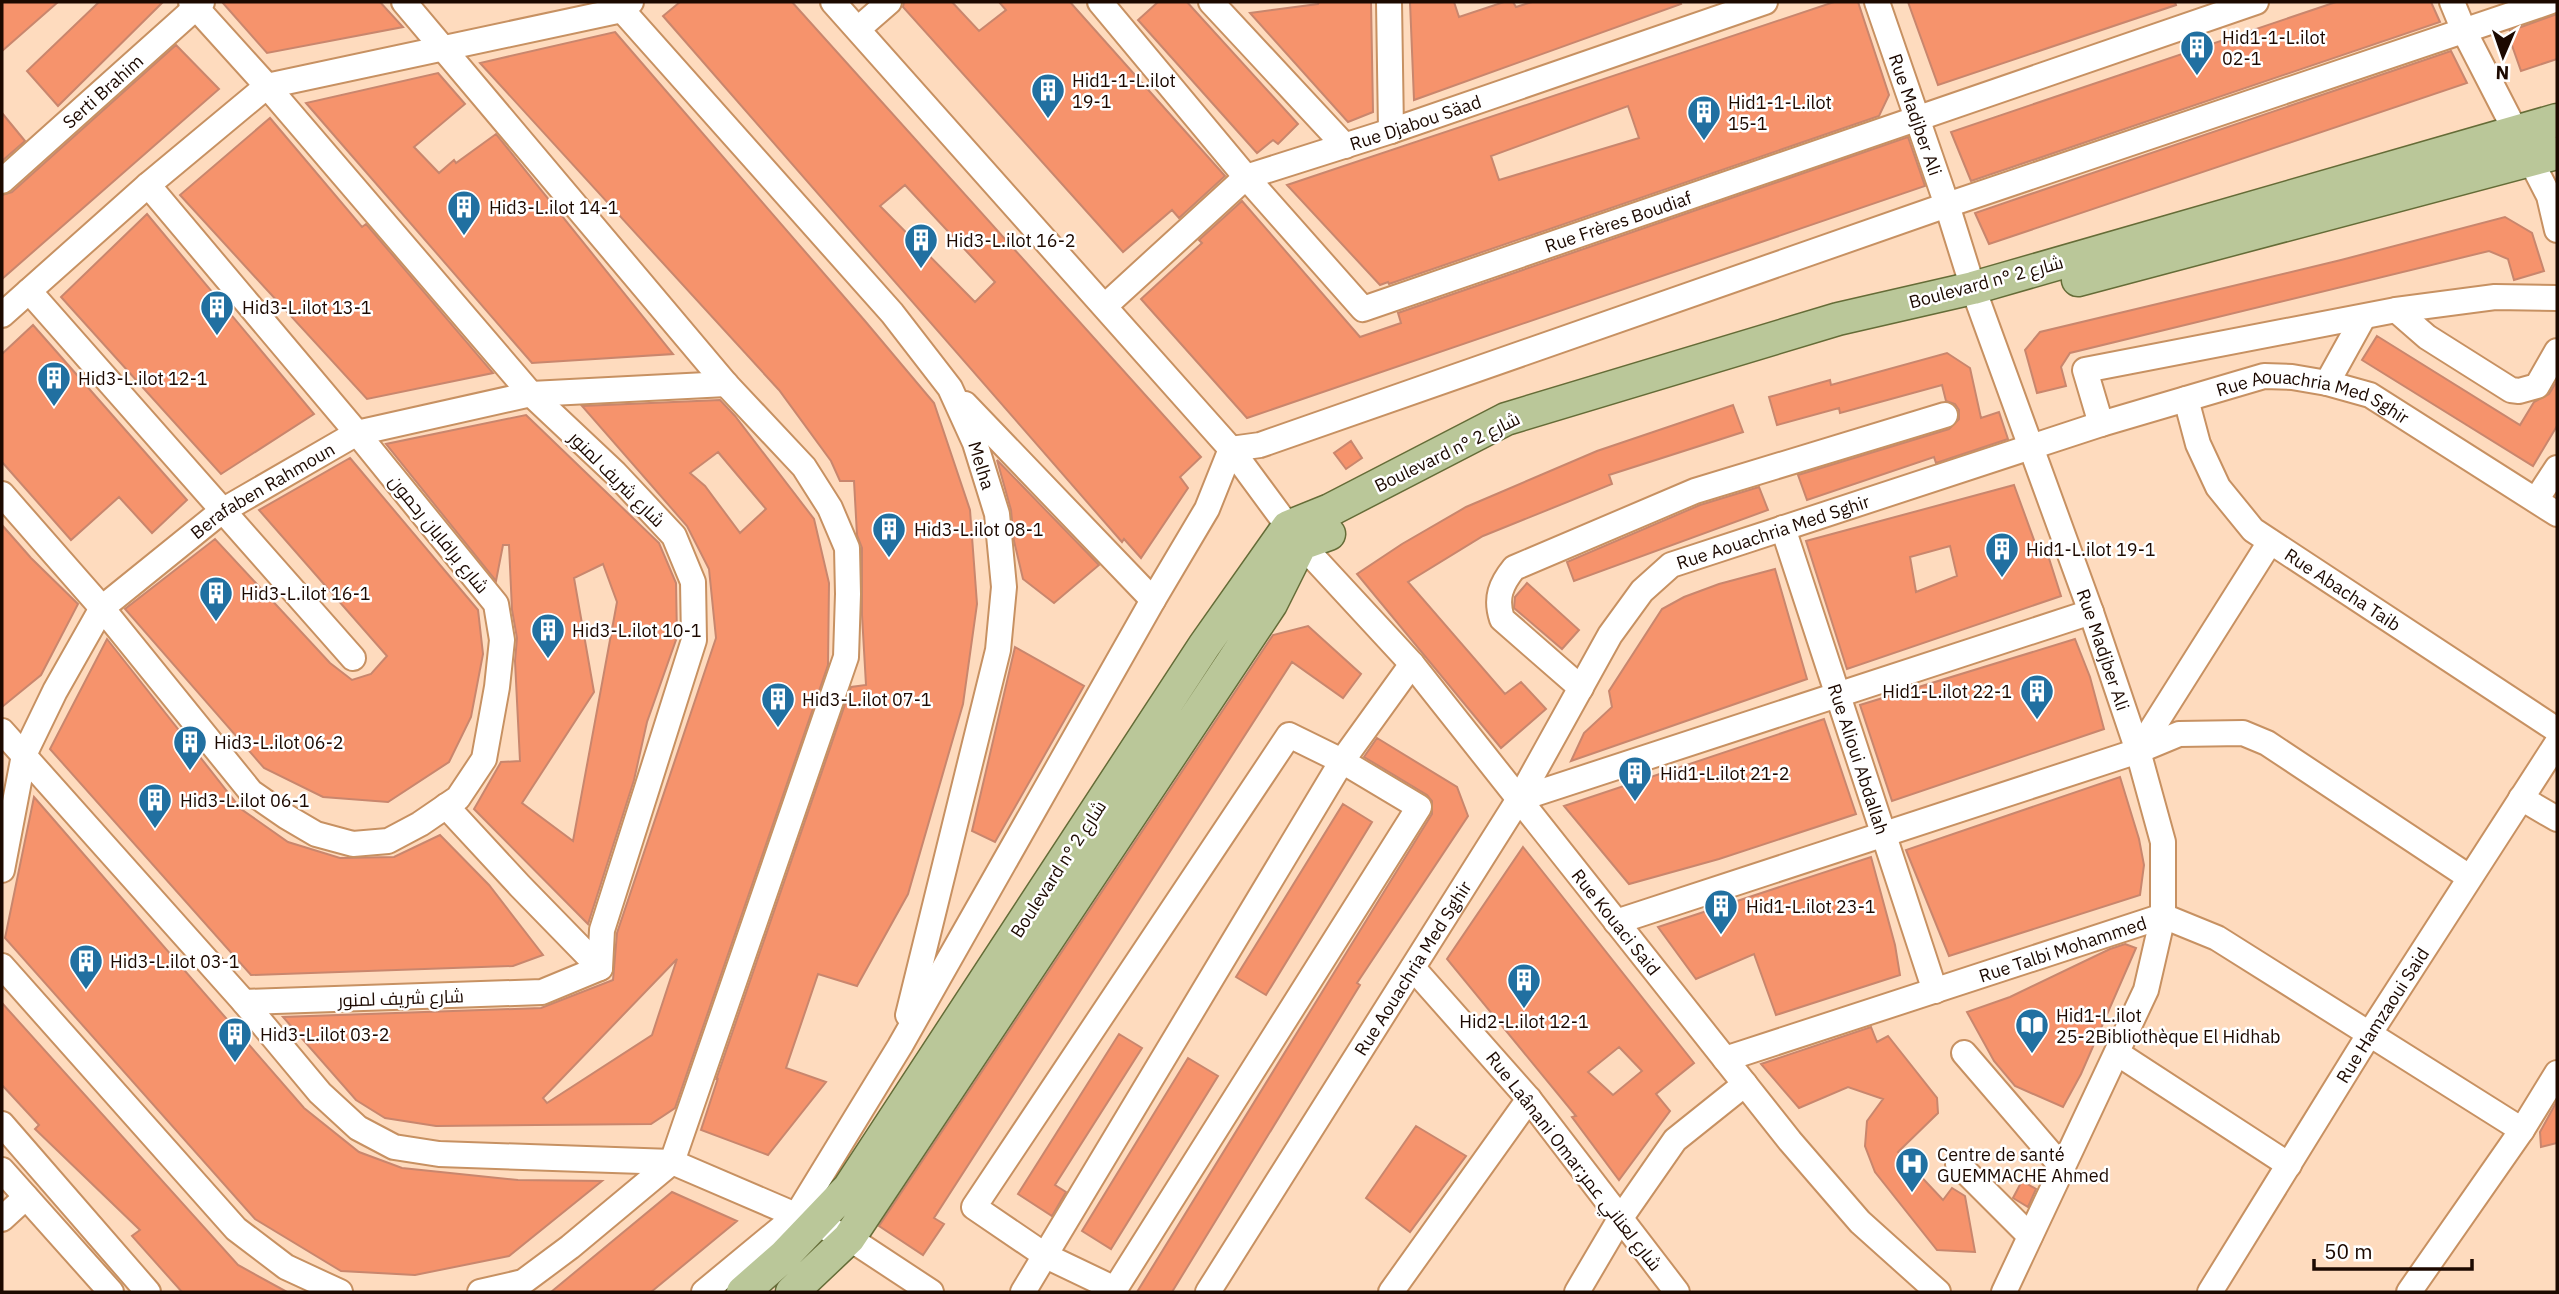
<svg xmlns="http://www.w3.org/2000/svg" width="2559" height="1294" viewBox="0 0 2559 1294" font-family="'IBM Plex Sans',Cairo,sans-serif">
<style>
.building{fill:#f6936c;stroke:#c9866d;stroke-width:2;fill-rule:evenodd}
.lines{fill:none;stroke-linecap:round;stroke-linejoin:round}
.minor-casing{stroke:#c79162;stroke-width:28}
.major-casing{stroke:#656c37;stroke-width:35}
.minor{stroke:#fff;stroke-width:24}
.major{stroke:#bac799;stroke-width:32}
.labels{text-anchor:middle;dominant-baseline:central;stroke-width:5;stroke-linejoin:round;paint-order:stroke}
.poi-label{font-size:18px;fill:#1c0900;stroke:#fff;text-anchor:start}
.street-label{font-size:18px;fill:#1c0900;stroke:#fff}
</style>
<rect width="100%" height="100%" fill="#fedbbe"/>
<path class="building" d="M2 2H58L2 51Z
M99 2H163L58 106 27 71Z
M222 2H380L403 27 267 53Z
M680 2H792L1201 457 1180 477 1188 488 1141 558 1124 539 1122 542 663 16ZM905 185 995 282 975 302 880 206Z
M904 2H952L979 31 1006 10 999 2H1070L1225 176 1179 218 1172 210 1123 252 903 7Z
M1158 2H1187L1298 124 1278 144 1273 140 1257 153 1138 20Z
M1319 2H1371L1373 112 1348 122 1250 13 1318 4Z
M1410 2H1454L1459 17 1504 2H1513L1516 7 1532 2H1680L1681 4 1414 100Z
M1834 2H1858L1889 95 1879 116 1389 284 1388 282 1380 285 1287 185ZM1628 106 1639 138 1499 180 1491 156Z
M1908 2H2175L2176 5 1938 85Z
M2336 2H2431L2440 22 1971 181 1951 132Z
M2557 14V59L2521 71 2509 37 2513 35 2510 31Z
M615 32 865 321 934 403 970 510 977 604 963 704 908 894 857 986 818 974 786 1068 826 1082 768 1155 701 1130 718 1078 716 1080 851 687 866 685 862 615V548L857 535 854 481H840L831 461 779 390 480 63Z
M176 45 219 89 2 279V195L12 192Z
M2451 51 2467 83 1989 244 1975 213Z
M438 73 465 104 414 147 439 173 454 160 456 163 496 134 673 354 532 363 306 103Z
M2 113 25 141 2 161Z
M270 118 362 227 366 224 493 373 367 399 180 195Z
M1908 137 1925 186 1247 418 1141 299 1202 243 1199 240 1242 201 1360 337 1401 323 1398 313Z
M147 214 314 414 221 474 61 297Z
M2505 217 2532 233 2544 271 2514 280 2508 259 2489 251 2070 353 2061 367 2066 386 2037 393 2025 350 2040 332 2341 260Z
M33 325 187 500 152 533 119 497 71 540 2 462V354Z
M2377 336 2520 425 2534 402 2549 394 2557 381V426L2533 466 2362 360Z
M1947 353 1970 368 1981 418 1999 412 2008 439 1936 463 1934 457 1807 500 1798 475 1949 429 1959 419V410L1955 404 1946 401 1942 385 1840 413 1839 408 1777 425 1769 397 1830 380 1831 385Z
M720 400 735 416 814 519 829 583 828 665 675 1108 651 1124 436 1126 385 1118 356 1100 283 1017 541 1008 613 980 617 933 716 638 709 569 687 526 582 406ZM718 452 766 509 740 533 705 486 690 473ZM677 959 652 1035 547 1103 543 1098Z
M1733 405 1743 432 1609 475 1612 484 1483 536 1408 582 1505 694 1521 682 1546 709 1501 748 1357 574 1402 544 1466 507 1597 451Z
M526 415 659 543 676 583 677 637 647 722 634 780 588 924 474 809 501 762 520 761 515 661 517 638 512 610 509 545H503L496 581 386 444ZM603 564 617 602 573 841 522 803 594 692 574 578Z
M1351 441 1362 458 1346 469 1334 453Z
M350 458 478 610 483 654 471 717 449 762 388 802 323 797 264 768 125 609 215 539 330 663 352 680 371 674 387 656 259 510Z
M997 460 1099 565 1054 603 1023 579 1014 541 1011 510Z
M2014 485 2038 551 2046 549 2061 596 1847 669 1806 541ZM1950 546 1957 576 1916 592 1910 557Z
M1759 487 1768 510 1574 581 1567 562 1700 505Z
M2 525 31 558 78 604 41 675 2 707Z
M1775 569 1807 679 1571 761 1584 733 1612 707 1609 691 1662 609 1684 597 1719 584Z
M1527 583 1579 630 1562 649 1514 608 1515 597Z
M1308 626 1361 674 1343 698 1292 662 934 1218 944 1224 923 1255 879 1226 1273 635Z
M107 639 241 809 288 842 340 858 394 857 440 835 489 885 543 955 513 966 251 975 50 749Z
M2075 639 2090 677 2104 729 1892 801 1860 705Z
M1015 647 1084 686 995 842 972 831Z
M1824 719 1856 814 1719 859 1629 884 1564 806Z
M1377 738 1457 787 1468 816 1357 983 1360 985 1172 1292H1137L1432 814V801L1427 795 1364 757Z
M2120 777 2139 839 2144 865 2140 895 1949 956 1906 850Z
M34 797 304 1108 359 1152 402 1168 518 1180 602 1181 509 1256 415 1275 341 1271 255 1219 5 938Z
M1343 804 1372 822 1266 995 1236 977Z
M1523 847 1694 1063 1656 1094 1670 1111 1619 1180 1572 1117 1576 1116 1447 959ZM1619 1047 1642 1071 1613 1095 1588 1072Z
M1871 857 1895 945 1900 975 1776 1015 1754 954 1696 979 1658 927Z
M2125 944 2136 948 2081 1074 2063 1107 2015 1086 1994 1061 1967 1012 2010 997 2110 949Z
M2 1003 238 1265 287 1292H182L132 1236 140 1230 35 1129 39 1125 2 1085Z
M1871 1027 1877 1042 1888 1036 1937 1098 1938 1113 1898 1152 1943 1200 1952 1188 1965 1196 1975 1252 1937 1250 1875 1172 1865 1146 1867 1121 1883 1099 1848 1087 1799 1108 1761 1064Z
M1119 1034 1142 1048 1055 1185 1066 1192 1052 1216 1018 1194Z
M1188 1058 1218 1076 1111 1249 1082 1231Z
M2557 1101V1143L2541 1147 2540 1132Z
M1416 1126 1466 1156 1410 1232 1366 1198Z
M2022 1181 2036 1189 2028 1207 2013 1198Z
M672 1192 737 1221 651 1292H551Z"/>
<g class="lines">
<g class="minor-casing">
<g id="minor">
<path d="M191 2 267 86 531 394 615 473 674 536 693 582 694 640 602 930 600 968 542 992 244 1002"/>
<path d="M404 2 726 384 804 467 830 508 847 548 848 594 846 657 672 1162 570 1247 523 1282 480 1292"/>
<path id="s1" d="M615 2 892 313 950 388 975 443 997 514 1004 587 998 650 908 1015"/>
<path id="s2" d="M833 2 1231 449 1301 544 1412 664 1790 1141 1860 1222 1938 1292"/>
<path id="s3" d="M1100 2 1246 177 1363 309 2256 2"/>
<path d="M1211 2 1345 146"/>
<path d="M1389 2 1391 131"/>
<path id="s4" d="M1877 2 1947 205 1973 288 2091 612 2138 751 2163 842V916L2146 990 2004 1292"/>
<path d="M2452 2 2464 31 2549 196 2557 230"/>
<path d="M858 29 889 2"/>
<path id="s5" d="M2 181 202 2"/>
<path d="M29 291 353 658"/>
<path id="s6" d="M1105 306 1246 177 1391 131 1765 2"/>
<path d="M2396 310 2427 337 2511 390 2519 391 2537 386 2557 351"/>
<path d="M2 315 148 185 267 86 622 10 631 2"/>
<path d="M2327 383 2363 318"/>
<path id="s7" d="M2186 399 2198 444 2218 487 2253 530 2557 730"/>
<path d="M965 404 1153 600"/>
<path d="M2101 424 2085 370 2396 310 2495 297 2557 298"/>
<path d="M2 494 102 608 251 792 287 817 316 834 353 844 388 841 420 824 458 798 484 759 497 687 502 640 496 604 357 433 148 185"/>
<path d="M2536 500 2557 468"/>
<path id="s8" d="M1783 528 1935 991"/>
<path d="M1581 688 1502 619C1495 598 1501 584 1514 568L1695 491 1945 415"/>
<path d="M2 731 244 1002 320 1093 358 1128 394 1147 439 1154 672 1162 849 1238 931 1292"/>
<path d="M1289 735 1342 761 1419 807 1115 1289 1046 1256 974 1207Z"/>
<path d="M2138 751 2270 542"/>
<path d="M2521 798 2557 819"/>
<path d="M1519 799 2091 612"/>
<path d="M446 806 520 886 600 968"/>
<path id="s9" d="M2 870 24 755 55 691 102 608 222 511 357 433 531 394 726 384"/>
<path d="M1616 922 2138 751 2179 734 2243 733 2267 743 2469 877"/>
<path d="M2 966 236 1229 286 1267 340 1292"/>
<path d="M1413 968 1529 1099 1677 1292"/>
<path d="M1964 1053 2063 1168"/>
<path d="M2117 1053 2289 1165"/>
<path id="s10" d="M1725 1059 2163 916 2217 938 2522 1130"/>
<path d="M2 1124 148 1292"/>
<path d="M1958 1164 2030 1236"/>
<path d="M2 1170 111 1292"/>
<path d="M2 1219 26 1197"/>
<path d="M704 1292 796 1216 900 1046 1153 600 1207 509 1231 449 1260 445 1947 205 2549 2"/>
<path d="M1023 1292 1342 761 1412 664"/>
<path id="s11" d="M1208 1292 1519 799 1610 635 1642 591 1671 565 2101 424 2264 376 2292 377 2327 383 2370 395 2557 514"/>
<path d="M1391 1292 1529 1099"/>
<path d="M1577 1292 1620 1219 1675 1140 1745 1084"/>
<path id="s12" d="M2210 1292 2370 1033 2557 743"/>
<path d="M2409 1292 2522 1130 2557 1073"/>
</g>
</g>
<g class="major-casing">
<path id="major" d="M2078 280 2557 153
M743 1292 784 1256 849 1188 1204 646 1288 527 1330 510 1506 419 1838 319 1973 288 2557 120
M792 1292 849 1238 1271 604 1301 544 1329 534"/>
</g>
<use href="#minor" class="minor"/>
<use href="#major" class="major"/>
</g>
<defs>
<g id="building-pin" transform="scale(1.75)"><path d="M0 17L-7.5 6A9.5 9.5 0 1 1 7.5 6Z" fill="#2170a1" stroke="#fff"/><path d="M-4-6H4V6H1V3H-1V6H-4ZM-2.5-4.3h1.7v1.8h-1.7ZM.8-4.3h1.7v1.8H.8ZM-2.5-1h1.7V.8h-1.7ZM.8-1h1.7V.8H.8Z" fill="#fff"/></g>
<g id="library-pin" transform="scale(1.75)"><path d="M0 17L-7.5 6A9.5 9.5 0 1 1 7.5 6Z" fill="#2170a1" stroke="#fff"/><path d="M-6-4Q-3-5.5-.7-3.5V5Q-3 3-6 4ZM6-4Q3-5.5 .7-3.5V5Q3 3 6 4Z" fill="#fff"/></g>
<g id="hospital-pin" transform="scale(1.75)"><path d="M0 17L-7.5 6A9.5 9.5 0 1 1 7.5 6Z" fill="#2170a1" stroke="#fff"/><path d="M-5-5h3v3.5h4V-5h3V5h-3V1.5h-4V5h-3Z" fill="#fff"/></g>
</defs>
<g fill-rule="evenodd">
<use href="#building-pin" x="2197" y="47"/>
<use href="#building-pin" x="1048" y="90"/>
<use href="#building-pin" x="1704" y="112"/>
<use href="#building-pin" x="464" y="207"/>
<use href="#building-pin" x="921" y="240"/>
<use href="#building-pin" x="217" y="307"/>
<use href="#building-pin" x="54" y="378"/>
<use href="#building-pin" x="889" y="529"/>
<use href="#building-pin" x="2002" y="549"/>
<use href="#building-pin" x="216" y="593"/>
<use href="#building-pin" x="548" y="630"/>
<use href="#building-pin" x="2037" y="691"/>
<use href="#building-pin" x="778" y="699"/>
<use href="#building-pin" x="190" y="742"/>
<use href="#building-pin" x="1635" y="773"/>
<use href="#building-pin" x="155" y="800"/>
<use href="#building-pin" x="1721" y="906"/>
<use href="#building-pin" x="86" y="961"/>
<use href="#building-pin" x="1524" y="980"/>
<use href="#library-pin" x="2032" y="1025"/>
<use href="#building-pin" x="235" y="1034"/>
<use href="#hospital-pin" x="1912" y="1164"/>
</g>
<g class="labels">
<g class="poi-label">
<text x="2222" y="37">Hid1-1-L.ilot<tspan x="2222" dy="21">02-1</tspan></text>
<text x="1072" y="80">Hid1-1-L.ilot<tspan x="1072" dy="21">19-1</tspan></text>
<text x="1728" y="102">Hid1-1-L.ilot<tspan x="1728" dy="21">15-1</tspan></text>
<text x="489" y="207">Hid3-L.ilot 14-1</text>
<text x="946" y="240">Hid3-L.ilot 16-2</text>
<text x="242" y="307">Hid3-L.ilot 13-1</text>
<text x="78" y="378">Hid3-L.ilot 12-1</text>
<text x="914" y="529">Hid3-L.ilot 08-1</text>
<text x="2026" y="549">Hid1-L.ilot 19-1</text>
<text x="241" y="593">Hid3-L.ilot 16-1</text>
<text x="572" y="630">Hid3-L.ilot 10-1</text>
<text x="2012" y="691" text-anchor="end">Hid1-L.ilot 22-1</text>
<text x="802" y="699">Hid3-L.ilot 07-1</text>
<text x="214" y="742">Hid3-L.ilot 06-2</text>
<text x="1660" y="773">Hid1-L.ilot 21-2</text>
<text x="180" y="800">Hid3-L.ilot 06-1</text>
<text x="1746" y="906">Hid1-L.ilot 23-1</text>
<text x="110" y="961">Hid3-L.ilot 03-1</text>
<text x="2056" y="1015">Hid1-L.ilot<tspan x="2056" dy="21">25-2Bibliothèque El Hidhab</tspan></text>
<text x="1524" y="1021" text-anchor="middle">Hid2-L.ilot 12-1</text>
<text x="260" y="1034">Hid3-L.ilot 03-2</text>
<text x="1937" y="1154">Centre de santé<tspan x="1937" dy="21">GUEMMACHE Ahmed</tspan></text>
</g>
<g class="street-label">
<text stroke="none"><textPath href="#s5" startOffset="135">Serti Brahim</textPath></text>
<text stroke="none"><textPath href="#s4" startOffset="119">Rue Madjber Ali</textPath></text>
<text stroke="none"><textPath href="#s6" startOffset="369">Rue Djabou Säad</textPath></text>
<text stroke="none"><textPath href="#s3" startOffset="674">Rue Frères Boudiaf</textPath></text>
<text transform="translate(1986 282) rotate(-15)">Boulevard n° شارع 2</text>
<text stroke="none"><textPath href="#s11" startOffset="1538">Rue Aouachria Med Sghir</textPath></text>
<text transform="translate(1447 452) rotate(-26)">Boulevard n° شارع 2</text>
<text stroke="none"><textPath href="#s1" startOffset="595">Melha</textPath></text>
<text transform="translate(617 479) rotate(45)">شارع شريف لمنور</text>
<text stroke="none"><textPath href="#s9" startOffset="483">Berafaben Rahmoun</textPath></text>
<text stroke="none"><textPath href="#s11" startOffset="971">Rue Aouachria Med Sghir</textPath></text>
<text transform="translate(439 534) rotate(51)">شارع برافابان رحمون</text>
<text stroke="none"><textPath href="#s7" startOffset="257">Rue Abacha Taib</textPath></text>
<text stroke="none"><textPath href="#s4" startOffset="686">Rue Madjber Ali</textPath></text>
<text stroke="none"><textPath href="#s8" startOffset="243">Rue Alioui Abdallah</textPath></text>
<text transform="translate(1058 869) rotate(-57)">Boulevard n° شارع 2</text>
<text stroke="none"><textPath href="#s2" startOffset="1209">Rue Kouaci Said</textPath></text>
<text stroke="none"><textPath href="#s10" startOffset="355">Rue Talbi Mohammed</textPath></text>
<text stroke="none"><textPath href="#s11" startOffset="383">Rue Aouachria Med Sghir</textPath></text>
<text transform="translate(401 998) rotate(-2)">شارع شريف لمنور</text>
<text stroke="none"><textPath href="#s12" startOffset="326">Rue Hamzaoui Said</textPath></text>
<text transform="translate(1574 1161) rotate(52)">Rue Laânani Omar;شارع لعناني عمر</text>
</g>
</g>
<rect width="2559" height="1294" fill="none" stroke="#1c0900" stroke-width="7"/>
<g transform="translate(2503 56) rotate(182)" stroke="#ffffff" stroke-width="5" paint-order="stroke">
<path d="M0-5L12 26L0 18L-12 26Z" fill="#1c0900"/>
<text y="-10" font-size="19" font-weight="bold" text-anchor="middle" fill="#1c0900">N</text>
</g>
<path d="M2314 1259v10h158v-10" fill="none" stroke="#1c0900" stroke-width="3.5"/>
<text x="2324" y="1259" font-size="21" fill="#1c0900" stroke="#ffffff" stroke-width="5" paint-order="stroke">50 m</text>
</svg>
